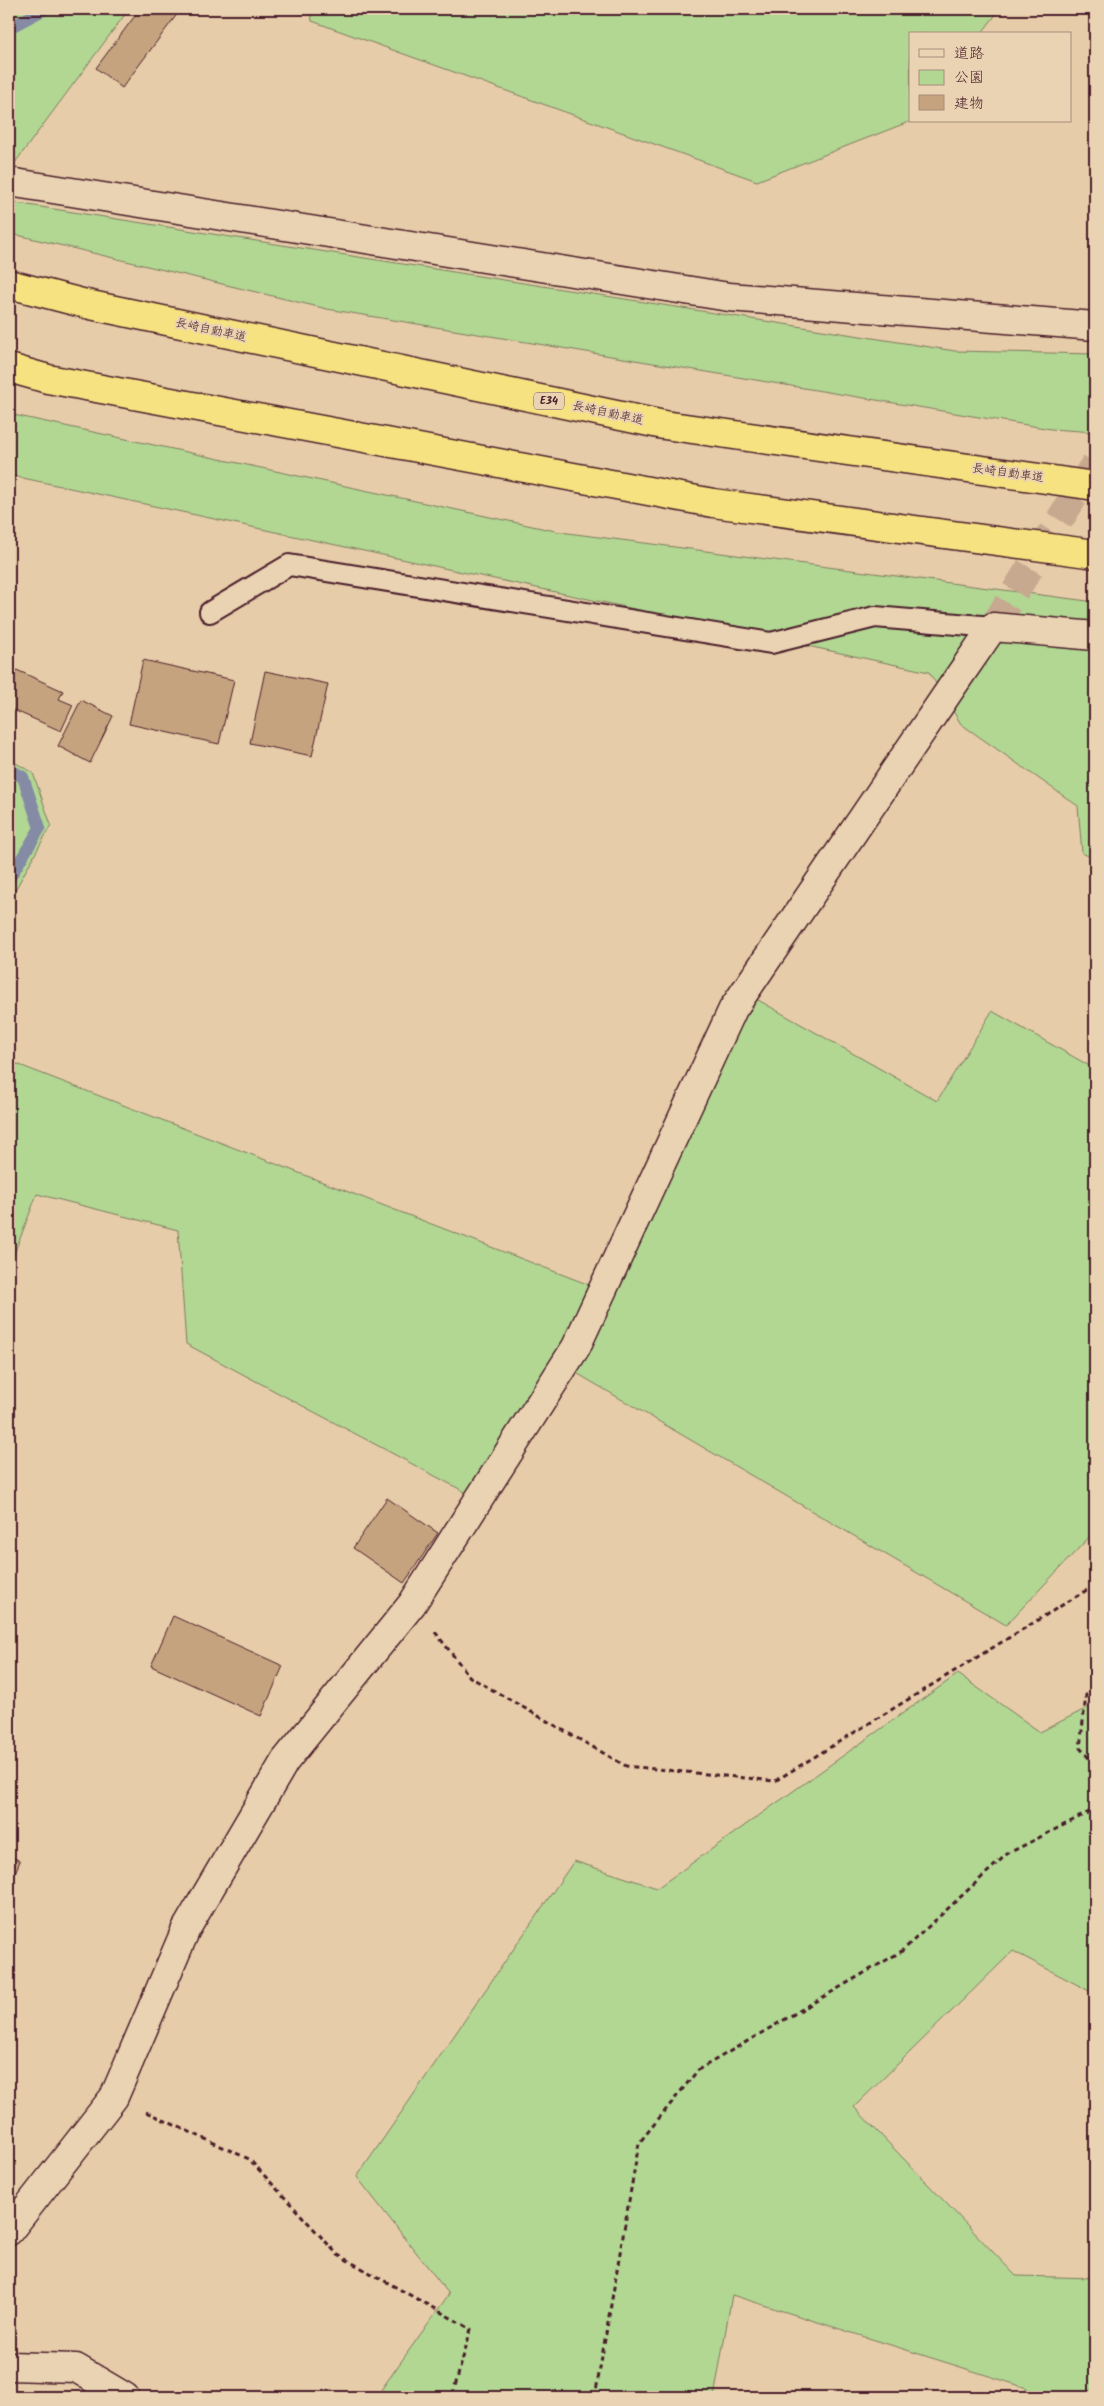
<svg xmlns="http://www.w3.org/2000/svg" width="1104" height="2406" viewBox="0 0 1104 2406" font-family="Kalam,'Klee One',sans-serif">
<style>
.green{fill:#b1d793;stroke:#7e7b5f}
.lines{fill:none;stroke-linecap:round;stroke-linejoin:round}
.stream{stroke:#858aa5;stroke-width:12}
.building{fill:#c5a37f;stroke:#4a1f2b}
.minor-tunnel{stroke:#c7a98f;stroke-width:28;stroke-dasharray:28 14;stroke-linecap:butt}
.service-casing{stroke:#4a1f2b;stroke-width:24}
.minor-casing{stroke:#4a1f2b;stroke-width:31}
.motorway-casing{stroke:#4a1f2b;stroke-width:31}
.path{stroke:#4a1f2b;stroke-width:3;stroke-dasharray:5 4;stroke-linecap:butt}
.service{stroke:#ead3b2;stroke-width:20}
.minor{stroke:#ead3b2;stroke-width:28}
.motorway{stroke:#f7e281;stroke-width:28}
.labels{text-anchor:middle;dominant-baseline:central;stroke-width:4;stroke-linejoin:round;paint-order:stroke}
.shield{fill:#ead3b2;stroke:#7a5554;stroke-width:1}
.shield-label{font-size:11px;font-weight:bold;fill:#4a1f2b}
.street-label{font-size:12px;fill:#4a1f2b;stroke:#ead3b2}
</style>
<rect width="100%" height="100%" fill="#e6cca8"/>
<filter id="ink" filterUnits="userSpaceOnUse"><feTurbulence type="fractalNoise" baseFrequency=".02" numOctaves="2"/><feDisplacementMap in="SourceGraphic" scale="10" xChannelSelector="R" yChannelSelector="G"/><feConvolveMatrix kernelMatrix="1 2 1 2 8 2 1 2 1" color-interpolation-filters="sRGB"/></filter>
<g filter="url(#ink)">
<path class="green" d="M9 9H129L14 164 9 163Z
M311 9H1000L981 34H910L911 121 757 181 312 21Z
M9 202 955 351 1095 354V432L1051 429 327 309 9 233Z
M9 414 560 532 1095 602V859L1082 853 1078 806 961 724 929 672 9 475Z
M9 759 33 773 51 825 9 901Z
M751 996 937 1101 992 1011 1095 1069V1531L1006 1625 556 1361 467 1493 186 1344 178 1230 37 1194 9 1267V1061L592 1286Z
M958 1674 1040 1732 1095 1704V1994L1013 1951 854 2107 1016 2276 1095 2278V2397H1026L1027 2388 732 2295 714 2397H376L449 2294 357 2177 574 1861 657 1888Z"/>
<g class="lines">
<path class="stream" d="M9 28 45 9
M9 769 23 777 40 828 9 879"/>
</g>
<path class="building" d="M140 9H181L122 88 96 68Z
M143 660 234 680 219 744 129 724Z
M10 667 63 691 59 699 73 705 61 731 9 708Z
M265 671 328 684 312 756 250 743Z
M81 700 113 716 90 763 58 746Z
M387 1498 438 1533 404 1583 353 1548Z
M173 1616 283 1666 261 1716 151 1666Z
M9 1855 20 1861 9 1887Z"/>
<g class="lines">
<path class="minor-tunnel" d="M993 627 1095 463"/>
<g class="service-casing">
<path id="service" d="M210 612 289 565 771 643 875 617 993 627"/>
</g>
<g class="minor-casing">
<path id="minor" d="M9 182 729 297 1095 326
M9 2231 114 2097 186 1929 285 1761 412 1604 576 1347 733 1009 960 675 993 627 1095 636
M9 2366 76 2368 125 2397"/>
</g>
<g class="motorway-casing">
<path id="motorway" d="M9 284 86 304 664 425 1095 486
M9 368 48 379 713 503 1095 554"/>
</g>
<path class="path" d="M435 1632 470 1677 626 1766 775 1781 1095 1585
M1095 1690 1086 1695 1080 1748 1095 1765
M146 2112 249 2159 338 2255 471 2329 452 2397
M595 2397 639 2143 698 2070 902 1951 1007 1854 1095 1809"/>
<use href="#service" class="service"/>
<use href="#minor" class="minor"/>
<use href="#motorway" class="motorway"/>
</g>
</g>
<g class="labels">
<rect class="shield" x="534" y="392.5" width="30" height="17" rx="4"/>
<g class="shield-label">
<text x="549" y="401">E34</text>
</g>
<g class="street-label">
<text transform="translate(211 330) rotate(12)">長崎自動車道</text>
<text transform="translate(608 413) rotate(12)">長崎自動車道</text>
<text transform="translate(1008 473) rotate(8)">長崎自動車道</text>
</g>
</g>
<rect width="1104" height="2406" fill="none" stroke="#ead3b2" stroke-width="30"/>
<rect x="15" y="15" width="1074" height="2376" fill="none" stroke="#4a1f2b" stroke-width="2" filter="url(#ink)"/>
<rect x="909" y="32" width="162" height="90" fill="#ead3b2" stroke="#aa8b7c"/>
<rect x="919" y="49" width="25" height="8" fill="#ead3b2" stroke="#aa8b7c"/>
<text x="954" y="58" font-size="15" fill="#4a1f2b">道路</text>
<rect x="919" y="70" width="25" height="15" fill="#b1d793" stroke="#aa8b7c"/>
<text x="954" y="82" font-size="15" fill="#4a1f2b">公園</text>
<rect x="919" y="95" width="25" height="15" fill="#c5a37f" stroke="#aa8b7c"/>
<text x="954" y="108" font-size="15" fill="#4a1f2b">建物</text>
</svg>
